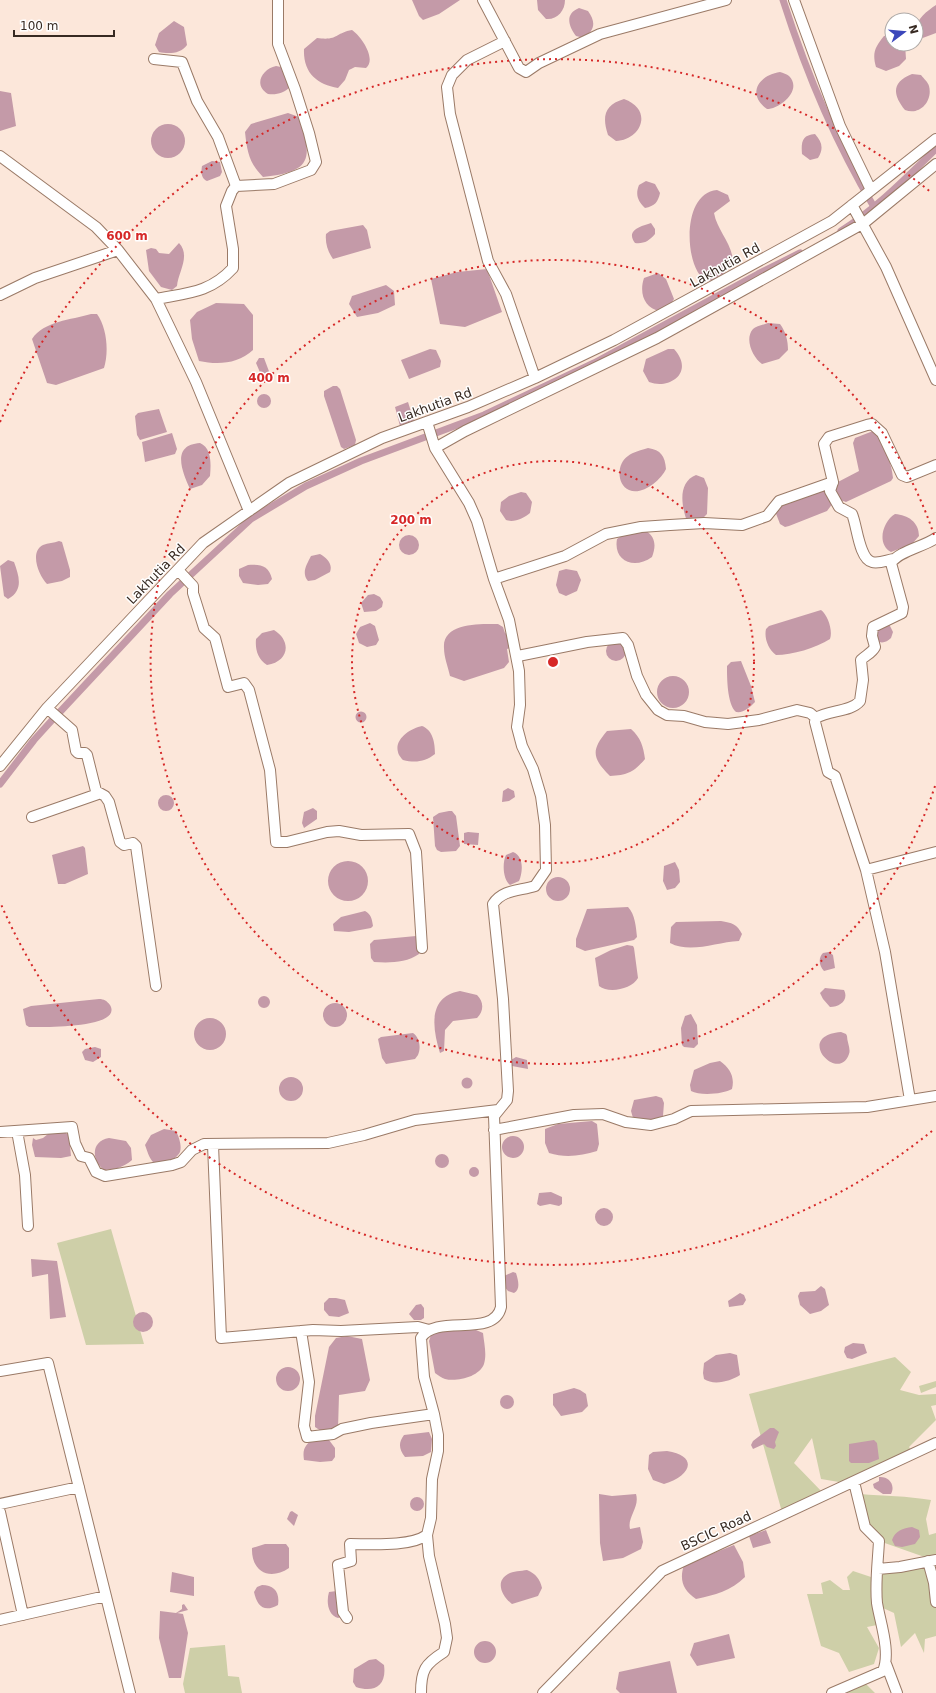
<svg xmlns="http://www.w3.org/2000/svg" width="936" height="1693" viewBox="0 0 936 1693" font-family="'DejaVu Sans',sans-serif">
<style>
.green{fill:#cecfa8}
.water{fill:#c49aa8}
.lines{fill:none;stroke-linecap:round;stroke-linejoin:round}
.canal{stroke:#c49aa8;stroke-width:7}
.minor-casing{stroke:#9a7a67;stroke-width:12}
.minor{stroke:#fff;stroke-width:10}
.ring{fill:none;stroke:#d62828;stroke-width:2;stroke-dasharray:2 4}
.labels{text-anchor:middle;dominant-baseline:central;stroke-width:3;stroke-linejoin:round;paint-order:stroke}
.street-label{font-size:13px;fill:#372a22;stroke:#fff}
.centre{fill:#d62828;stroke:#fff;stroke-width:2}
.ring-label{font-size:12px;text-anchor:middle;font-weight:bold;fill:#d62828;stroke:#fff;stroke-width:3;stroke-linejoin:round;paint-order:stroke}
</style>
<rect width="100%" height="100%" fill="#fce7da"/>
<path class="green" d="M111 1229 144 1344 86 1345 57 1243Z
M895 1357 911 1372 900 1390 919 1395 936 1394V1405L931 1406 936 1420 909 1447 912 1452 841 1487 839 1482 821 1479 812 1438 794 1463 824 1494 782 1512 749 1394Z
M936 1381V1387L921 1393 919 1386Z
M860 1494C884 1496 907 1496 931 1500L926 1519 929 1535 936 1533V1636L925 1639 924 1653 915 1633 901 1647 894 1613 883 1608 882 1624 867 1627 879 1648 874 1664 849 1672 839 1653 821 1646 807 1594H823L821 1583 830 1580 843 1590H850L847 1577 853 1571 877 1579 878 1569 933 1560 879 1541 865 1527Z
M225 1645 228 1676 239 1677 242 1693H185L183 1684 190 1648Z
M855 1682 866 1684 875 1693H834Z"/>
<path class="water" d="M412 0H460L439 14 423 20 419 16Z
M537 0H565C565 11 557 20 546 19L538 10Z
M936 5V33L920 39C910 24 924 13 936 5Z
M579 8 588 11C596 22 595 30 584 38L576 36C568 25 565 14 579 8Z
M174 21 184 27 187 45C181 54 168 54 159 52L155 45 159 33Z
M352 30C361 36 377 59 366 68L355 67 349 70 345 80 338 88C317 84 303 73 304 49L317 38C338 41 335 33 352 30Z
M892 35V44H905L906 59 899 66 886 71 876 67C872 53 875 47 884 36Z
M276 66 281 67 290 87C284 93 277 95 268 94 253 85 262 69 276 66Z
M780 72C783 73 787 74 789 76 803 90 780 109 767 109 746 94 759 75 780 72Z
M912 74 921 75C924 79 928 82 929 86 933 101 920 116 905 110 892 94 892 82 912 74Z
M0 91 11 93 16 126 0 131Z
M624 99C654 110 641 140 616 141L608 135C602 117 604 105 624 99Z
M288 113 299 117C313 159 312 172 263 177 249 163 247 151 245 132L251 124Z
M151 141a17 17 0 1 1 34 0a17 17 0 1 1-34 0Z
M815 134C822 142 824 148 818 158L810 160 802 154C801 142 802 135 815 134Z
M212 161 220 162 222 172 220 176 207 181C201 178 201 172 202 166Z
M646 181 655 184 660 193C658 202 655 206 645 208 638 201 635 195 639 185Z
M717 190 728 195 730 201 714 213C717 230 731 242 733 260 729 270 719 280 708 281 685 275 679 193 717 190Z
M651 223 655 229V234C649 241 644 244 635 243 625 230 642 226 651 223Z
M363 225 367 230 371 248 333 259C328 252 325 243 326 234L330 231Z
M179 243C191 256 178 272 177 286L172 290 161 287 149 271 146 250 151 248 156 249 159 253 169 254Z
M487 269 502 312 465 327 440 324 431 279 457 272Z
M658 273 666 279 674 299 672 302 660 311C644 308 639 293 644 278Z
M386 285 394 291 395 305 378 313 357 317 349 304 352 296Z
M216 303 244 304 253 315V350C238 364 218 365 199 361L192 339 190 320 197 312Z
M91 314H97C107 328 109 352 104 368L56 385 47 383 32 339C44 321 71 320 91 314Z
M768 323 780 324C786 332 788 341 788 350L779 359 762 364C753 358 744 339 753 329 756 326 763 325 768 323Z
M430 349 436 350 441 361 440 367 409 379 401 360Z
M668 349H674C695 372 670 390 649 382L643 371 646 359Z
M259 358H264L270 374 268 377H262L256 363Z
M333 386H337L340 389 356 440 355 445 344 449 341 447 324 396V391Z
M257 401a7 7 0 1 1 14 0a7 7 0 1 1-14 0Z
M408 402 414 421 400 426 395 407Z
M159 409 167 432 140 440 137 435 135 416 138 413Z
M873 431C884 441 892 464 893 478L891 481 846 502 840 500 836 492V483L859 471 853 443 855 438Z
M172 433 177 449 175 454 145 462 142 442Z
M200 443C212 448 211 465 210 476L202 485 190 489C182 471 171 445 200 443Z
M648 448C661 450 665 456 666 469 661 480 642 496 629 490 616 484 617 463 628 456 633 452 642 450 648 448Z
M696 475 704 478 708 488 707 514 702 519 687 521C681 505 678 482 696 475Z
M824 488 833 503 827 511 789 526 785 527 780 524 775 511 778 505Z
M521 492 526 493 532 502 530 513C524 518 514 523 506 520L500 511 501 502 509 496Z
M895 514C908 515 919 522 919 536L912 544 891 552C876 544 883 521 895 514Z
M646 531C656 537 656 547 652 557 634 570 613 561 617 539L627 532Z
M399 545a10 10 0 1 1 20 0a10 10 0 1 1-20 0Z
M59 541 62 542 70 570V577L62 581 47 584C39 576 29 552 43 545 48 543 54 543 59 541Z
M320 554C327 558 333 564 330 572L315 580 308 581C301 573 307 564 311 556Z
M8 560 14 562C19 576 24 590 8 599L4 596 0 566Z
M248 565C261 564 269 566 272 579L268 584 258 585 243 583 239 576V569Z
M566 569 577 571 581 580 577 591 566 596 559 593 556 585 559 571Z
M374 594 380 597 383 602 382 607 376 611 364 612 361 603 368 595Z
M821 610C828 615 833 631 830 639 816 648 792 655 776 655 768 649 764 638 766 629L769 626Z
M370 623 375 626 379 640 376 645 367 647 359 643 356 634 360 627Z
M498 624 503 627 505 633 507 634 510 648 507 649 509 662 504 668 464 681 450 676C448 667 444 657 444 648 442 622 482 624 498 624Z
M889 624 893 632 891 638C887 642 882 644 877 641L876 630Z
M274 630C292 641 289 662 267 665 258 659 255 650 256 639L262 633Z
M606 651a10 10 0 1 1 20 0a10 10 0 1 1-20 0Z
M741 661 751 686 755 702C749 708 744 713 736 712 727 704 727 677 727 666L731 662Z
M657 692a16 16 0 1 1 32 0a16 16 0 1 1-32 0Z
M355.5 717a5.5 5.5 0 1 1 11 0a5.5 5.5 0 1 1-11 0Z
M422 726C433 730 435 743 435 754 425 762 415 763 403 760 401 758 398 754 398 752 394 739 411 728 422 726Z
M631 729C641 738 643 746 645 759 634 772 628 775 610 776 593 759 590 751 607 731Z
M508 788 514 791 515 797 509 801 502 802 503 791Z
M158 803a8 8 0 1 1 16 0a8 8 0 1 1-16 0Z
M313 808 317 811V819L304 828 302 823 304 812Z
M449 811H452L456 816 460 846 456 851 441 852 437 850 435 846 433 817 439 813Z
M468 832 479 833 478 845 464 844V833Z
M83 846 85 848 88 874 65 884H58L52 855Z
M513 852C524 856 523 872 519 881L510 885C503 880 502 863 506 855Z
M328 881a20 20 0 1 1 40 0a20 20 0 1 1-40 0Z
M675 862 679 870 680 882 675 888 667 890 663 881 664 866Z
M546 889a12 12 0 1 1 24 0a12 12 0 1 1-24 0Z
M628 907C635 914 636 927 637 937L634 940 585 951 576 947V939L587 909Z
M365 911C371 914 372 919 373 926L371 928 349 932 334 931 333 924 341 917Z
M721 921C732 923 737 924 742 934L739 941C716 942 691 954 670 943L671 927 676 922Z
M416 936 419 939V954C406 963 389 963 374 962L371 958 370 944 374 940Z
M627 945 633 946 634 948 638 978C632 989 609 994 599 986L595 958 611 950Z
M829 952 833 955 835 968 824 971C819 966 818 958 823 953Z
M825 988 844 990C849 1000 840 1007 830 1007L823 999 820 993Z
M460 991 477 995C484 1002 484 1011 477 1018L453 1021 445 1030 444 1051 440 1053C432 1027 428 997 460 991Z
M258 1002a6 6 0 1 1 12 0a6 6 0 1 1-12 0Z
M99 999C104 999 107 1001 110 1005 124 1029 39 1027 29 1027L26 1025 23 1009 31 1006Z
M323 1015a12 12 0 1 1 24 0a12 12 0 1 1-24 0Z
M691 1014 697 1025 698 1044 694 1048 684 1047 682 1045 681 1028 685 1016Z
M194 1034a16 16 0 1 1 32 0a16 16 0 1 1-32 0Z
M841 1032 846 1034 847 1036C847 1042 851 1049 849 1054 839 1084 793 1036 841 1032Z
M413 1033C420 1038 421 1048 418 1055L415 1059 386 1064 382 1058 378 1039 381 1037Z
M95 1047 101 1049V1057L93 1062 85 1060 82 1052 85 1049Z
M516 1057 527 1060 528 1069 512 1066 511 1060Z
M720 1061C730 1068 735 1077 732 1089 724 1094 700 1096 691 1091L690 1085 694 1070 710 1063Z
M279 1089a12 12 0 1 1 24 0a12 12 0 1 1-24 0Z
M461.5 1083a5.5 5.5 0 1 1 11 0a5.5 5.5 0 1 1-11 0Z
M656 1096 662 1098 664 1103 663 1116C656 1120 641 1121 633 1118L631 1111 634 1100Z
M592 1121 597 1124 599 1144 597 1151C581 1156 565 1158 549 1153L545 1143V1129L558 1124Z
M164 1129 176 1131C179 1137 182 1146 180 1152 177 1159 160 1168 153 1162 149 1158 147 1150 145 1145L151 1135Z
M64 1132 69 1135 71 1156 61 1158 35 1157 32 1145 33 1138 36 1140 43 1138 48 1134Z
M502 1147a11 11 0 1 1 22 0a11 11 0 1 1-22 0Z
M109 1138 126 1141 131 1148 132 1160C124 1167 114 1170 104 1170 91 1160 91 1141 109 1138Z
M435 1161a7 7 0 1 1 14 0a7 7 0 1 1-14 0Z
M469 1172a5 5 0 1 1 10 0a5 5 0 1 1-10 0Z
M551 1192 562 1197V1204L559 1206 550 1204 540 1206 537 1204 539 1193Z
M595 1217a9 9 0 1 1 18 0a9 9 0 1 1-18 0Z
M31 1259 57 1261 66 1317 50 1319 48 1274 32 1277Z
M513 1272 516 1273C518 1280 521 1289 514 1293L508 1291 504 1286V1276Z
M821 1286 825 1289 829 1305 821 1311 810 1314 800 1305 798 1296 800 1292 815 1291Z
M740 1293 744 1295 746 1300 743 1305 729 1307 728 1301Z
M329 1298H336L345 1300 349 1313 339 1317 329 1316 324 1310V1303Z
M421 1304 424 1308V1318L421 1320H414L409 1314 416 1305Z
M133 1322a10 10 0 1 1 20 0a10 10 0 1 1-20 0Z
M476 1330 483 1333C484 1343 487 1354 484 1364 479 1377 457 1382 445 1379 442 1378 438 1375 435 1373L429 1341 431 1335 443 1331Z
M347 1336 362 1339 370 1380 365 1391 339 1395 338 1429 321 1431 315 1427V1416L329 1347 336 1338Z
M853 1343 864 1344 867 1353 852 1359 847 1358 844 1352 845 1347Z
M730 1353 737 1355 740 1375C731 1381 714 1386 704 1379L703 1373 704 1363 716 1355Z
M276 1379a12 12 0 1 1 24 0a12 12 0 1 1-24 0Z
M574 1388 580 1390 586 1394 588 1406 582 1412 561 1416 553 1405V1394Z
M500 1402a7 7 0 1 1 14 0a7 7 0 1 1-14 0Z
M770 1428H774L779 1432 775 1442 776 1446 774 1449 767 1447 764 1444 753 1449 751 1445 753 1441Z
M429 1432 432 1439 431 1452 423 1456 405 1457C399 1449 398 1443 404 1435Z
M315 1438 329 1440 335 1448V1457L332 1461 320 1462 304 1460C302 1448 306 1444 315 1438Z
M874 1440 877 1443 879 1459 869 1463H851L849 1461V1444Z
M667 1451C700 1456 690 1477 664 1484L653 1480 648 1469 649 1455 653 1452Z
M879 1477C888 1476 896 1484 891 1494H883L874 1488 873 1484 879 1481Z
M599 1494 612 1496 636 1494C640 1507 627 1517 630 1529L640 1527 643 1542 641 1549 623 1558 603 1561 600 1543Z
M410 1504a7 7 0 1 1 14 0a7 7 0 1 1-14 0Z
M292 1511 298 1515 294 1526 287 1519 290 1512Z
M912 1527 919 1530 920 1537 915 1544 902 1547 895 1546 892 1540C895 1531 903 1528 912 1527Z
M766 1530 771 1543 753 1548 749 1536Z
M265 1544H286L289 1548V1568C270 1581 251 1572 252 1548Z
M734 1545 743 1562 745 1577C731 1591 715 1595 696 1599 683 1590 679 1580 684 1565Z
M527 1570C536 1574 540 1579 542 1588L538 1596 512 1604C503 1597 494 1582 508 1574 513 1571 521 1571 527 1570Z
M172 1572 194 1577V1596L170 1592Z
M262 1585C274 1585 280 1592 278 1605 264 1613 257 1606 254 1592L257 1587Z
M337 1591 341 1617 338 1618C328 1615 326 1602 329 1592Z
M184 1604 188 1610 177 1613 183 1614 188 1633 181 1678H169L159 1638 160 1611 176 1613 182 1609V1605Z
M729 1634 735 1658 697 1666 690 1655 694 1643Z
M474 1652a11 11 0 1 1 22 0a11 11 0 1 1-22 0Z
M376 1659 384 1665C387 1686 374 1693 356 1687L353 1682 354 1669 369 1660Z
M670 1661 677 1693H620L616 1689 619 1672Z"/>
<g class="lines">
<path class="canal" d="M783 0C806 72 835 142 874 207
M841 231C876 209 906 178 936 149
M58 714 170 594 251 519 306 486 361 461 484 415 594 363 758 274 800 253
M0 784 34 740 54 718"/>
<g class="minor-casing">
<path id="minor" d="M483 0 519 68 526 72 539 63 600 34 726 0
M794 0 840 126 871 190
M505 41 467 60 452 75 447 87 450 114 488 261 506 294 535 378
M154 59 182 62 197 101 218 137 236 186 232 191 226 206 233 249V268C210 293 187 293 156 299
M0 156 96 227 118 250 156 299 196 382 249 511
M236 186 274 184 311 170 316 162 309 133 295 89 278 44V0
M852 205 886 267 936 380
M0 295 35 278 118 250
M435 448 465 431 657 338 864 223 936 164
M833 482 830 491 839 507 852 514C857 525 859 559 872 562 879 564 887 560 894 559
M178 570 193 586V593L204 628 215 638 228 687 244 683 249 690 270 770 276 842H287L327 832 339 831 361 835 409 834 416 852 422 948
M494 579 565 556 606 534 641 527 670 525 704 523 742 525 767 516 779 501 833 482 824 444 829 437 867 425 872 424 882 433 902 475 907 477 936 465
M518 656 587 642 623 638 628 645 637 676 646 695 658 710 667 715 684 716 705 722 728 724 759 720 797 710 810 713 816 718
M47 708 72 730 76 751 78 753H85L87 755 96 791 105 796 109 802 120 842 124 845 133 843 136 846 156 986
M0 766 47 708 203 543 289 483 382 438 468 407 535 378 614 340 832 221 936 139
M32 817 98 794
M866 870 936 852
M910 1100 885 952 866 870 835 776 828 772 815 722 816 718C829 710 851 712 860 701L863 680 861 660C866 655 872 653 875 647L872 636 873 627 902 613 903 607 891 563C899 551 923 547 936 538
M494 1130 574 1115 603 1114 626 1122 651 1125 674 1119 691 1111 867 1107 936 1096
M17 1131 25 1175 28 1226
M0 1132 72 1127 75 1143 81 1156 89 1158 96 1172 105 1176 172 1165 181 1162 192 1150 204 1144 328 1143 364 1135 415 1120 498 1110
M213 1145 221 1338 313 1330 341 1331 418 1327 429 1330
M301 1331 309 1382 304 1426 307 1437 333 1434 342 1429 371 1423 434 1414
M0 1371 48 1363 130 1693
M0 1504 79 1487
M0 1512 23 1615
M928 1561 934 1583 936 1602
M878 1569 900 1567 936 1560
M347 1618 343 1612 338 1565 351 1561 350 1544C371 1544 410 1547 427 1535
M0 1620 106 1596
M886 1664 897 1693
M421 1693C421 1670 425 1664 444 1652L447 1638 445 1624 429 1556 427 1535 431 1518 432 1479 438 1451V1435L434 1414 424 1377 421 1338C436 1313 494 1339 501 1307L494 1116 507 1100 508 1091 503 999 493 904C503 889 520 891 535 886L546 870 545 825 541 796 533 769 522 746 517 727 520 705 519 671 509 620 494 579 477 521 469 503 435 448 427 422
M543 1693 662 1571 936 1443
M832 1693 883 1671C891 1652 880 1622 877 1603 875 1583 878 1561 879 1541L865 1527 854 1482"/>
</g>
<use href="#minor" class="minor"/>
</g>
<g class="ring">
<circle cx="553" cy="662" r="201"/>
<path d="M935 786A402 402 0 1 1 935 538"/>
<path d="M932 1131A603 603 0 0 1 0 902M0 422A603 603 0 0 1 932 193"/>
</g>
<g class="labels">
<g class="street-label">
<text transform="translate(725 265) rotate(-29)">Lakhutia Rd</text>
<text transform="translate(435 405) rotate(-20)">Lakhutia Rd</text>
<text transform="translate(156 574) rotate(-46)">Lakhutia Rd</text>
<text transform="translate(716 1531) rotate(-25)">BSCIC Road</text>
</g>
</g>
<circle cx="553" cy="662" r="6" class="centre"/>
<g class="ring-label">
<text x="127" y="240">600 m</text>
<text x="269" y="382">400 m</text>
<text x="411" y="524">200 m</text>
</g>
<g transform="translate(904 32) rotate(74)"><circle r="19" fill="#ffffff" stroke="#afaaa7"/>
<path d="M0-3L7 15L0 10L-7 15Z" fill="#3b47bb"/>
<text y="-6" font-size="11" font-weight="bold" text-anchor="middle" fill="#372a22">N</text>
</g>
<path d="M14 30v6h100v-6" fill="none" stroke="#372a22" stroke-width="2"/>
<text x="20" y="30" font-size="12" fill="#372a22" stroke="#ffffff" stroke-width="3" paint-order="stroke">100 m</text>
</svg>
